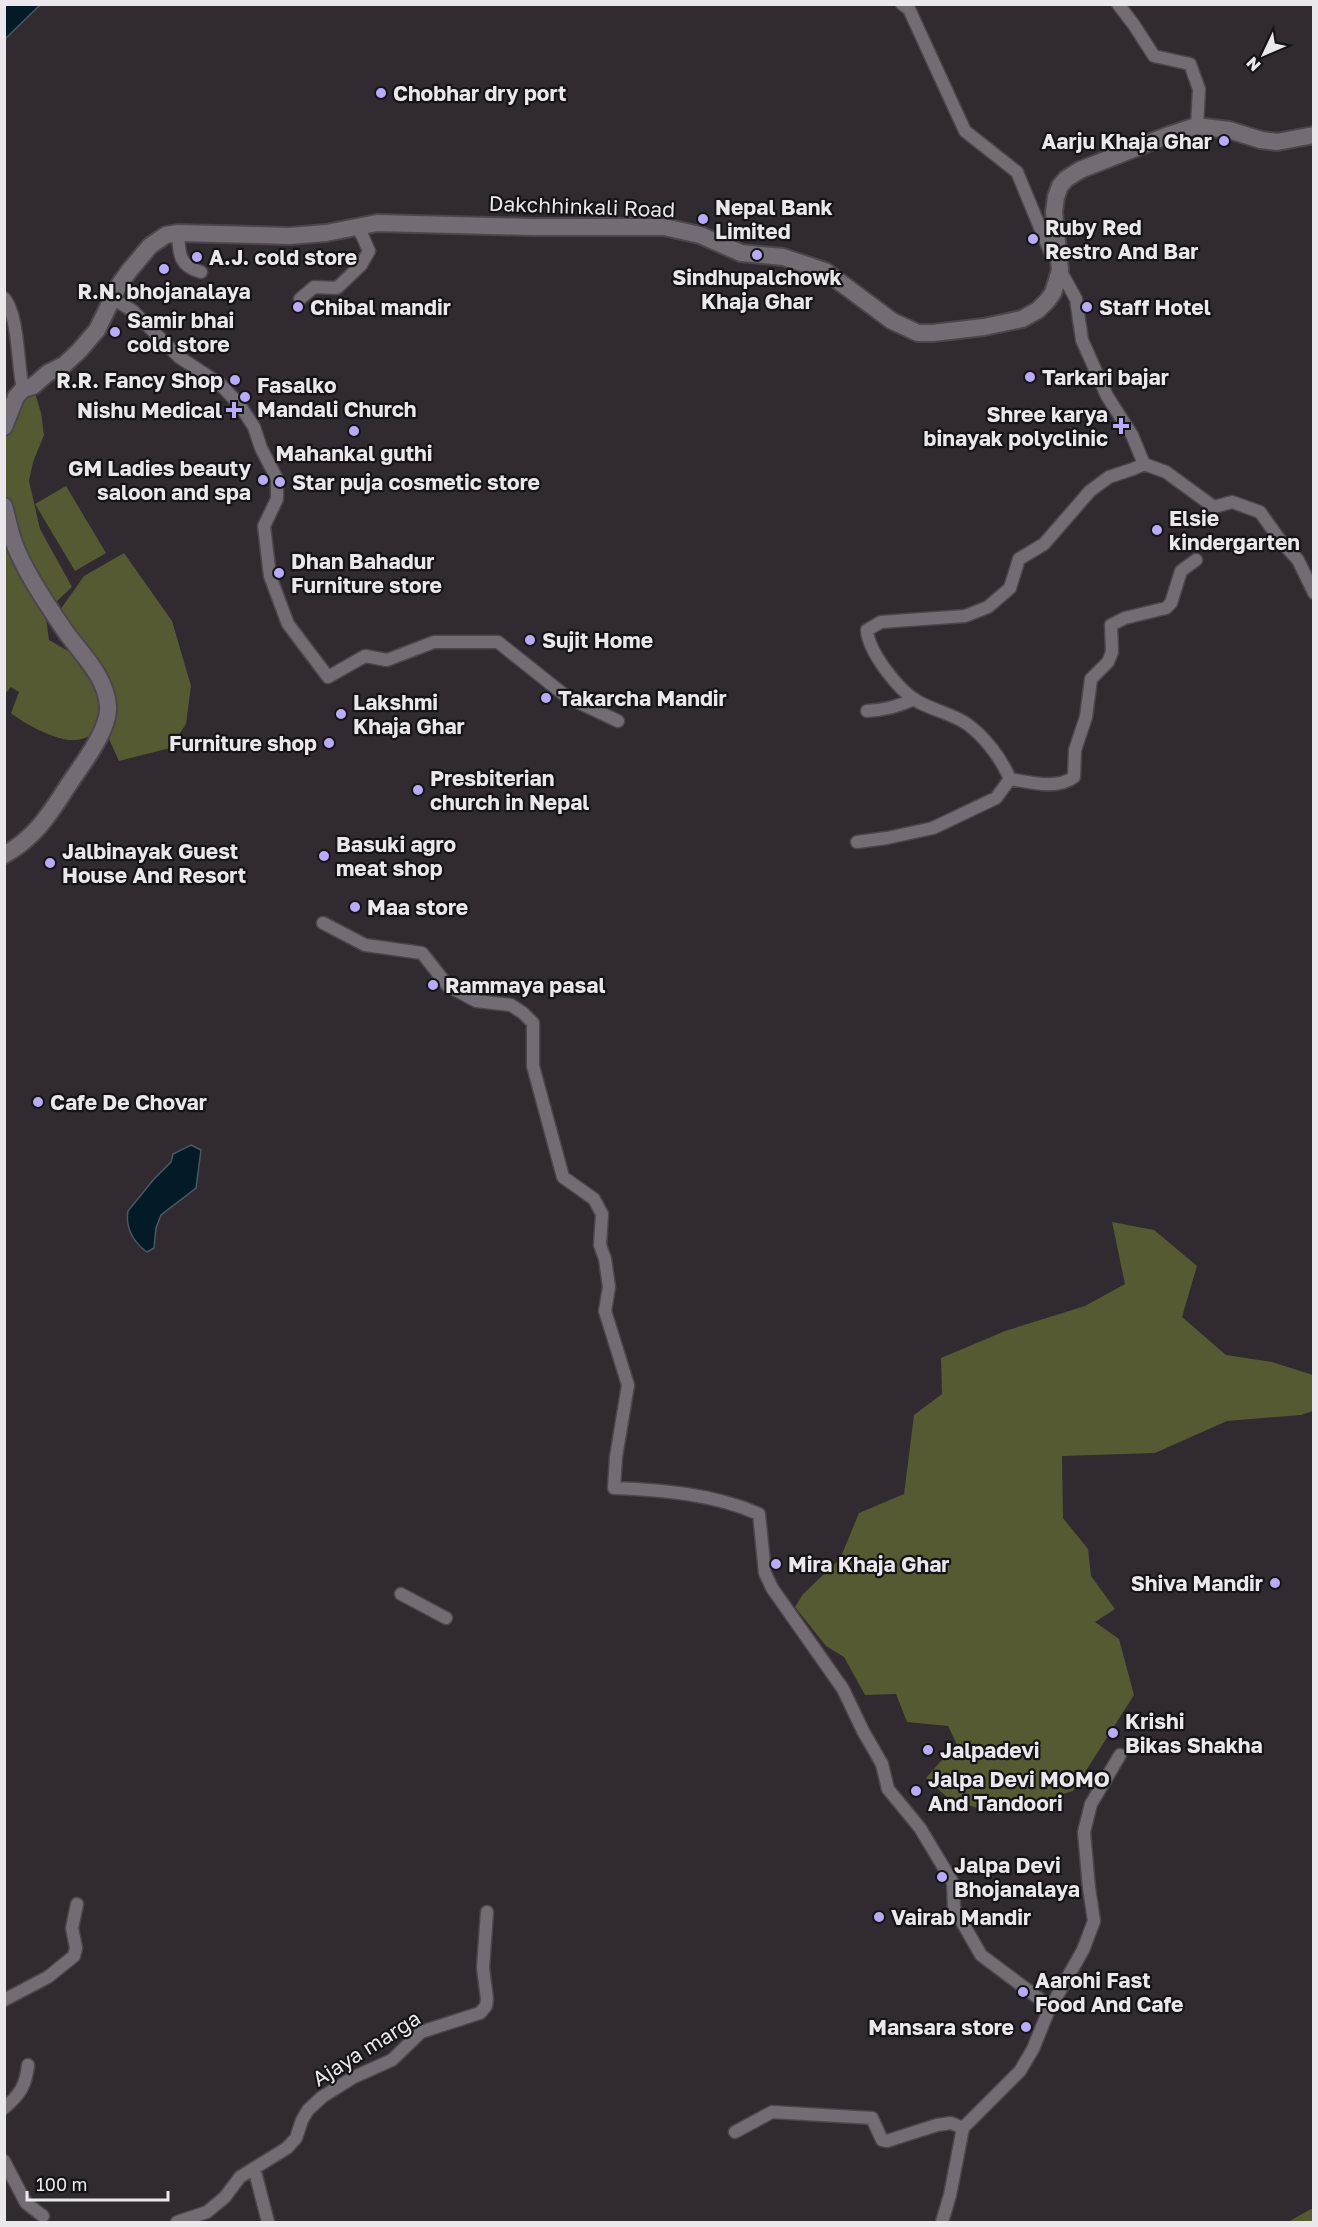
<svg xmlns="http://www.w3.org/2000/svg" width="1318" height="2227" viewBox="0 0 1318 2227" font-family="'Golos Text',sans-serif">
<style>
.green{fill:#555a32}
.water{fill:#031b27;stroke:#495862;stroke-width:1.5}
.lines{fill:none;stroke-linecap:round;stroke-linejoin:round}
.minor-casing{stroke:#4c464c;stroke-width:15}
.secondary-casing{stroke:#4c464c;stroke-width:20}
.minor{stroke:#746c74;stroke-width:12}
.secondary{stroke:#746c74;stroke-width:16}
.poi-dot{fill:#b9abf7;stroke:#171417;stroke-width:2}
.labels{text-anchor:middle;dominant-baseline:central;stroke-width:4.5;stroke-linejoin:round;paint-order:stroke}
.poi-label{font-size:21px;font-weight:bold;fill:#ece7ec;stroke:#171417;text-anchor:start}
.street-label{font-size:21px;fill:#ece7ec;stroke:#171417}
</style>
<rect width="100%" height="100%" fill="#312a31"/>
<path class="green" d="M28 386 35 393 41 413 44 435 33 462 29 481 40 529 72 587 56 602 36 573 5 502V422Z
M66 486 106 553 75 571 35 504Z
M4 539 21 578 46 618 49 640 70 652 95 688 102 713 94 734C89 736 82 740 76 740 58 742 25 724 11 713L19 692 11 687 5 694Z
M124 553 172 621 191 686 186 724 170 748 119 761 109 739 118 710 102 667 58 613 84 576Z
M1112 1222 1154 1230 1197 1266 1182 1317 1226 1355 1272 1362 1313 1375V1411L1301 1415 1227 1421 1155 1453 1062 1456 1063 1518 1088 1549 1091 1576 1115 1609 1095 1622 1119 1639 1134 1695 1073 1791 999 1814 950 1800 926 1778 941 1761 960 1751 948 1726 907 1722 896 1694 865 1695 844 1657 826 1646 795 1607 803 1594 840 1559 859 1513 904 1494 914 1415 942 1394 941 1358 1005 1331 1085 1306 1125 1284Z
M1311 2209H1313V2222H1288Z"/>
<path class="water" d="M5 4H40V5L5 39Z
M191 1145 201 1150 196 1188 161 1215 156 1228 154 1248 147 1252C134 1243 125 1228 128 1211L154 1179 171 1162 173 1154Z"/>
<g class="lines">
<g class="minor-casing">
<path id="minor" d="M902 4 909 9 965 131 1017 172 1051 254 1059 256
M1118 4 1134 25 1154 56 1190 64 1199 89 1197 127
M178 233C179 254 179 266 201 272
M1060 270 1076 299 1082 340 1107 396 1132 435 1144 464 1166 472 1214 507 1232 502 1260 512 1280 540 1298 560 1314 593
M4 298C19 315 17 364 23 389
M112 298 133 311 179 357 220 384 239 404 254 427 261 448 277 479V499L264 526 270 576 288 624 328 677 365 656 387 660 434 642H498L567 697 618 721
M300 299 314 287 337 288 361 265 369 251 362 235 356 227
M867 711C885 710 898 707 914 699
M1010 779C1029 782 1057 790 1074 777L1075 750 1086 717 1091 679 1108 662 1112 652 1111 625 1125 618 1166 608 1171 603 1181 571 1196 560
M857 842 887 838 933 828 996 798 1010 779C1001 758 985 737 967 724 953 714 932 710 917 701 898 690 868 651 867 630L881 622 965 616 988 607 1010 588 1019 559 1044 544 1090 491 1109 477 1133 469 1144 464
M323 923 365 945 422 953 448 986 476 1001 511 1005 523 1013 533 1023V1066L563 1177 594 1199 602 1214 600 1245 605 1259 609 1287 605 1311 628 1385 616 1457 614 1488C662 1490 714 1494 759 1514L765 1573 772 1588 843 1689 863 1731 882 1764 888 1789 920 1828 953 1883 954 1908 981 1955 1041 2000 1048 2012
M401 1594 446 1618
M4 2000 48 1977 74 1956 76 1948 72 1928 77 1904
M4 2108C20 2095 26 2085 28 2065
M735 2132 772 2112 872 2118 882 2140 887 2141 937 2125 951 2123 963 2128
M4 2161 26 2203 43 2216
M254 2168 268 2222
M177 2222 207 2212 225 2197 240 2177 287 2148 296 2138 302 2120 308 2110 322 2097 354 2077 392 2060 421 2032 480 2013 486 2006 487 1999 483 1968 487 1912
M942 2222 950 2195 963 2128 1020 2071 1033 2049 1048 2012 1083 1950 1094 1921 1089 1888 1084 1832 1091 1804 1120 1755"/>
</g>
<g class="secondary-casing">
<path id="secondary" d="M4 427 16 397 23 389 33 386 48 373 64 365 79 351 97 330 119 285 129 271 150 246 166 235 178 233 290 236 326 233 377 223 533 227H664L700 235 741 253 783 257 825 271 892 321 918 333H933L984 327 1022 319 1038 310 1047 301 1053 293 1060 270 1054 212 1056 197 1060 186 1066 179 1080 170 1169 135 1196 126 1229 130 1261 140 1277 142 1314 135
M4 506C7 516 9 527 12 537 21 566 46 603 63 628 79 652 106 675 108 706 110 727 85 761 73 778 52 810 38 836 4 855"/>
</g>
<use href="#minor" class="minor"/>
<use href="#secondary" class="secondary"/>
</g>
<g class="poi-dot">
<circle cx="381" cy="93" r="6"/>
<circle cx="1224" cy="141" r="6"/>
<circle cx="703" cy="219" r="6"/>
<circle cx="1033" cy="239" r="6"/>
<circle cx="757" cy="255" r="6"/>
<circle cx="197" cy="257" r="6"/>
<circle cx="164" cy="269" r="6"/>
<circle cx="298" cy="307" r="6"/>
<circle cx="1087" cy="307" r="6"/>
<circle cx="115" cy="332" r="6"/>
<circle cx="1030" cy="377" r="6"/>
<circle cx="235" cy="380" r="6"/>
<circle cx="245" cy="397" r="6"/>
<path d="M231 401h6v6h6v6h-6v6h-6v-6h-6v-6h6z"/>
<path d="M1118 417h6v6h6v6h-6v6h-6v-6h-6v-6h6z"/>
<circle cx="354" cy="431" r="6"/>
<circle cx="263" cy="480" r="6"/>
<circle cx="280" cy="482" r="6"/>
<circle cx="1157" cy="530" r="6"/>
<circle cx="279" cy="573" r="6"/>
<circle cx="530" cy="640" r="6"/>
<circle cx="546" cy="698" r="6"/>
<circle cx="341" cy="714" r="6"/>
<circle cx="329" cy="743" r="6"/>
<circle cx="418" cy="790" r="6"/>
<circle cx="324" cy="856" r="6"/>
<circle cx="50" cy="863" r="6"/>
<circle cx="355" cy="907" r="6"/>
<circle cx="433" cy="985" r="6"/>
<circle cx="38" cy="1102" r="6"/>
<circle cx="776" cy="1564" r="6"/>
<circle cx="1275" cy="1583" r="6"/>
<circle cx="1113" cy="1733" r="6"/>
<circle cx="928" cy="1750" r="6"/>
<circle cx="916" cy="1791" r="6"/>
<circle cx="942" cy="1877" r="6"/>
<circle cx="879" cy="1917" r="6"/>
<circle cx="1023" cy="1992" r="6"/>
<circle cx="1026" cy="2027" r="6"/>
</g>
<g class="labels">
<g class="poi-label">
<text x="393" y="93">Chobhar dry port</text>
<text x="1212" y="141" text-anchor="end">Aarju Khaja Ghar</text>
<text x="715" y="207">Nepal Bank<tspan x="715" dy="24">Limited</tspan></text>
<text x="1045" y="227">Ruby Red<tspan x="1045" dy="24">Restro And Bar</tspan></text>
<text x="209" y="257">A.J. cold store</text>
<text x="757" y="277" text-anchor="middle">Sindhupalchowk<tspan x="757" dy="24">Khaja Ghar</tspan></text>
<text x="164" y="291" text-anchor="middle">R.N. bhojanalaya</text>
<text x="310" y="307">Chibal mandir</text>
<text x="1099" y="307">Staff Hotel</text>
<text x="127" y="320">Samir bhai<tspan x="127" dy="24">cold store</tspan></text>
<text x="1042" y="377">Tarkari bajar</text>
<text x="223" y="380" text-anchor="end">R.R. Fancy Shop</text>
<text x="257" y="385">Fasalko<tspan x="257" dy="24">Mandali Church</tspan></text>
<text x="222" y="410" text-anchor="end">Nishu Medical</text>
<text x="1108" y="414" text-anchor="end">Shree karya<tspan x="1108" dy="24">binayak polyclinic</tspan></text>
<text x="354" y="453" text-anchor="middle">Mahankal guthi</text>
<text x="251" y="468" text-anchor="end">GM Ladies beauty<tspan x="251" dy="24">saloon and spa</tspan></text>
<text x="292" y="482">Star puja cosmetic store</text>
<text x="1169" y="518">Elsie<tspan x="1169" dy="24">kindergarten</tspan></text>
<text x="291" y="561">Dhan Bahadur<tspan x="291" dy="24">Furniture store</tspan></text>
<text x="542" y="640">Sujit Home</text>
<text x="558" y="698">Takarcha Mandir</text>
<text x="353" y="702">Lakshmi<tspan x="353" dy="24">Khaja Ghar</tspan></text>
<text x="317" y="743" text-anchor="end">Furniture shop</text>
<text x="430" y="778">Presbiterian<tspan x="430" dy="24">church in Nepal</tspan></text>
<text x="336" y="844">Basuki agro<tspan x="336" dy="24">meat shop</tspan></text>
<text x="62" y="851">Jalbinayak Guest<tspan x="62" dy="24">House And Resort</tspan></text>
<text x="367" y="907">Maa store</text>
<text x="445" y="985">Rammaya pasal</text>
<text x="50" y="1102">Cafe De Chovar</text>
<text x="788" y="1564">Mira Khaja Ghar</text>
<text x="1263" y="1583" text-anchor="end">Shiva Mandir</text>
<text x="1125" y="1721">Krishi<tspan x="1125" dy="24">Bikas Shakha</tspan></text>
<text x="940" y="1750">Jalpadevi</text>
<text x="928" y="1779">Jalpa Devi MOMO<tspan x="928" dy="24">And Tandoori</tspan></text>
<text x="954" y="1865">Jalpa Devi<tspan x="954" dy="24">Bhojanalaya</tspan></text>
<text x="891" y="1917">Vairab Mandir</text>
<text x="1035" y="1980">Aarohi Fast<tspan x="1035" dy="24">Food And Cafe</tspan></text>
<text x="1014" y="2027" text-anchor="end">Mansara store</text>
</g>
<g class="street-label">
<text transform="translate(582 206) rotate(2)">Dakchhinkali Road</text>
<text transform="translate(366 2048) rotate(-32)">Ajaya marga</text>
</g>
</g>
<rect width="1318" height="2227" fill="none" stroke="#ece7ec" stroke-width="12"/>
<g transform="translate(1264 54) rotate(226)" stroke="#171417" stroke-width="4.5" paint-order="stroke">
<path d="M0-4.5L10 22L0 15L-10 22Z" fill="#ece7ec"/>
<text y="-9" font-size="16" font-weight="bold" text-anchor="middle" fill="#ece7ec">N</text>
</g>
<path d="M27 2191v9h141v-9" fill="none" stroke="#ece7ec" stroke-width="3"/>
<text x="36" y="2191" font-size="18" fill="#ece7ec" stroke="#171417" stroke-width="4.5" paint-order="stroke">100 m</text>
</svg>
